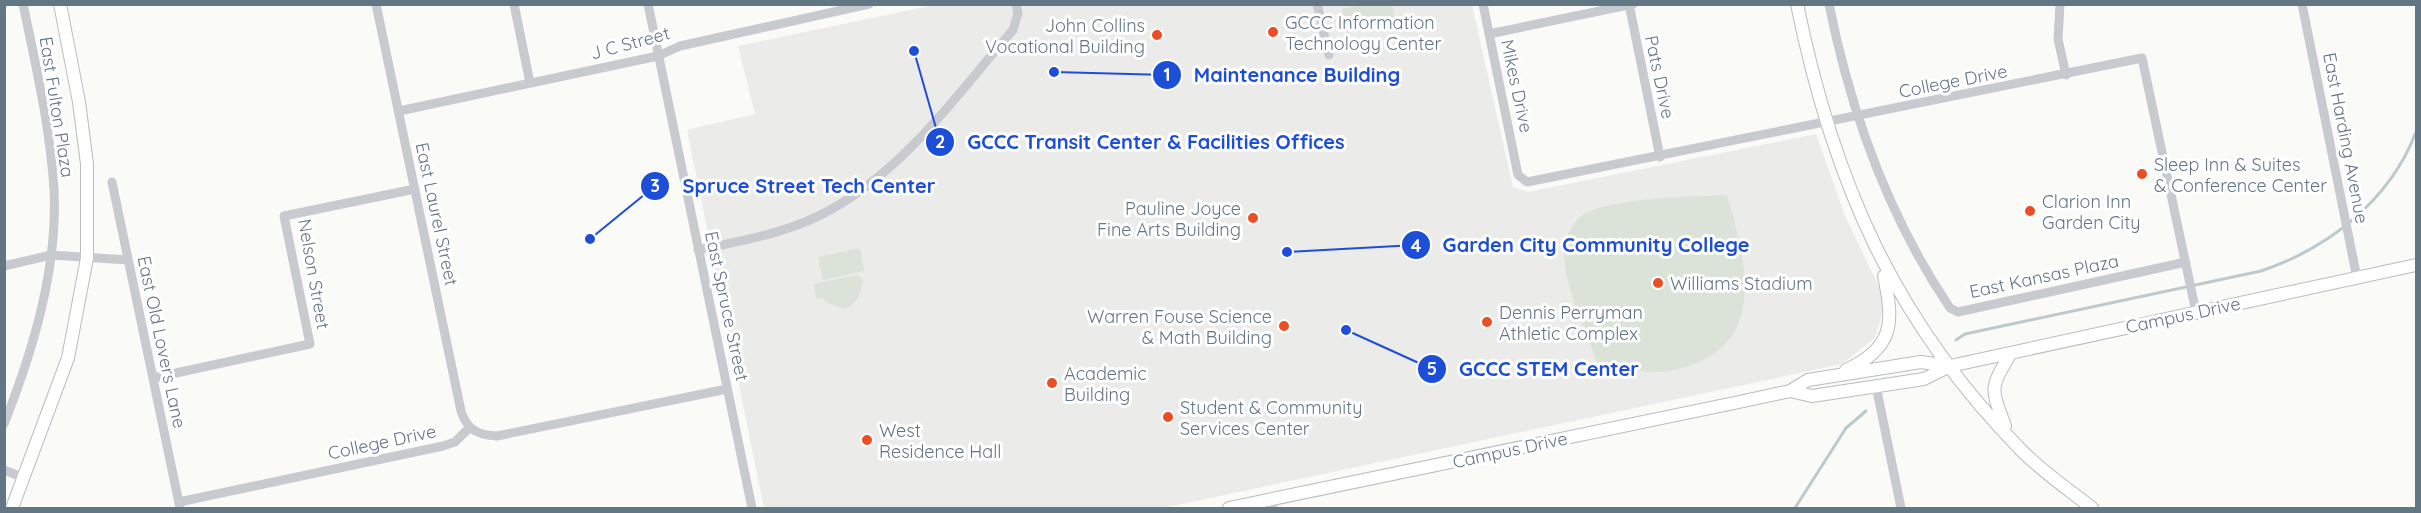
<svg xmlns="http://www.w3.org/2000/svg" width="2421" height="513" viewBox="0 0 2421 513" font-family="Quicksand,sans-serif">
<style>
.built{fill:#ebebea}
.green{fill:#dbe2d8}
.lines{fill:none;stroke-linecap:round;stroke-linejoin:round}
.stream{stroke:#bdcacd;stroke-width:3}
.major-casing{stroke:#b8bdc1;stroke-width:14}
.minor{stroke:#c7cbcf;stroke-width:9}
.major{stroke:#fff;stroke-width:12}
.poi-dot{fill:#ed4d24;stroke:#fff;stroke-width:2}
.labels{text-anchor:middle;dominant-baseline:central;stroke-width:6;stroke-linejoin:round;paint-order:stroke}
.poi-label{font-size:18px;fill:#637684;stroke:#fff;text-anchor:start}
.street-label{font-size:18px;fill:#637684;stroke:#fff}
.leader{fill:none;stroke:#1d4ed8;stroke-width:2}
.callout-dot{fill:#1d4ed8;stroke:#fff;stroke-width:2}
.mark-label{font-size:18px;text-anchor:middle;font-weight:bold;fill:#fff}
.callout-label{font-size:20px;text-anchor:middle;font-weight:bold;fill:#1d4ed8;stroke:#fff;stroke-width:6;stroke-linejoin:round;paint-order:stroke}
</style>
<rect width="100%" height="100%" fill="#fafaf7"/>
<path class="built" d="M934 5H1472L1513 187 1528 192 1816 134 1845 216 1880 289 1884 306 1875 338 1842 364 1163 508H764L687 130 755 114 738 46Z"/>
<path class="green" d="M1364 5H1392L1396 22 1347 33 1342 9Z
M1727 195C1747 265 1770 349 1674 370 1650 376 1625 365 1601 371 1588 338 1564 287 1564 252 1563 241 1570 227 1578 219 1598 197 1696 197 1727 195Z
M860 248 864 271 823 280 818 257Z
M857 275 863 280C861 292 857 304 845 309L825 302 823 298 816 299 814 284Z"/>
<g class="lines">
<path class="stream" d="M1956 340 1965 334 2261 271C2329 248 2390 200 2416 132
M1795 508 1846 428 1866 411"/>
<g class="major-casing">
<path id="major" d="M1797 4C1833 181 1894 321 2022 451 2043 472 2069 490 2092 508
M1846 370C1894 348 1894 323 1884 276
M1790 391 1812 396 1924 379 1950 366 2416 265
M2005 426C1991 387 1989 390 2011 353
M12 508 68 358 87 258V164L79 102 60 4
M1229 508 1739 402 1790 391 1808 380 1921 362 1950 366"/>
</g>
<path class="minor" d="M376 4 461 411C467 430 478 435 497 436L727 389
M514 4 530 83
M648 4 752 508
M1317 4 1329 55
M1483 4 1518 175 1527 182 2142 58 2196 312
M1629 4 1660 157
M1829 4C1851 114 1888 216 1950 308L1958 312 2186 262
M2060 4 2058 39 2066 75
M2302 4 2357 278
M1489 34 1633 4
M399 111 658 56 680 46 869 4
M112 182 180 508
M698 250C734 242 771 236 805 222 893 186 952 100 1013 30L1018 13 1016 4
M4 266 51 255 128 260
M153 378 310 344 284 216 415 189
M1876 386 1901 508
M4 424C33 351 58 268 54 189 50 127 36 66 23 4
M4 470 24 478
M1272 500 1273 508
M179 502 443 446 455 442 469 428"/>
<use href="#major" class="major"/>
</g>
<g class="poi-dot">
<circle cx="1273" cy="32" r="6"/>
<circle cx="1157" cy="35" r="6"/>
<circle cx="2142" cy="174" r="6"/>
<circle cx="2030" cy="211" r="6"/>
<circle cx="1253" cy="218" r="6"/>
<circle cx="1658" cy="283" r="6"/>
<circle cx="1487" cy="322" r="6"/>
<circle cx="1284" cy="326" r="6"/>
<circle cx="1052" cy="383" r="6"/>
<circle cx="1168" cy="417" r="6"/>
<circle cx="867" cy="440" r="6"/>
</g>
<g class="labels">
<g class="poi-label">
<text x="1285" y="22">GCCC Information<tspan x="1285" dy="21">Technology Center</tspan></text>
<text x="1145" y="25" text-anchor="end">John Collins<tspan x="1145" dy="21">Vocational Building</tspan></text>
<text x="2154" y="164">Sleep Inn &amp; Suites<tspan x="2154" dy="21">&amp; Conference Center</tspan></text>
<text x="2042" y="201">Clarion Inn<tspan x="2042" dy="21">Garden City</tspan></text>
<text x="1241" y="208" text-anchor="end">Pauline Joyce<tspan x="1241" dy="21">Fine Arts Building</tspan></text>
<text x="1670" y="283">Williams Stadium</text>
<text x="1499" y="312">Dennis Perryman<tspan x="1499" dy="21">Athletic Complex</tspan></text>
<text x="1272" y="316" text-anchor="end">Warren Fouse Science<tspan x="1272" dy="21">&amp; Math Building</tspan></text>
<text x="1064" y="373">Academic<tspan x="1064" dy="21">Building</tspan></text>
<text x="1180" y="407">Student &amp; Community<tspan x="1180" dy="21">Services Center</tspan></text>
<text x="879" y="430">West<tspan x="879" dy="21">Residence Hall</tspan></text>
</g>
<g class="street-label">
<text transform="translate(630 43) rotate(-15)">J C Street</text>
<text transform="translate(1660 77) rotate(78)">Pats Drive</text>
<text transform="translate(1953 81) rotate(-11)">College Drive</text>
<text transform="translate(1517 86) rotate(78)">Mikes Drive</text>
<text transform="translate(57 107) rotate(81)">East Fulton Plaza</text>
<text transform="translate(2346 138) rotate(79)">East Harding Avenue</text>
<text transform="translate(437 214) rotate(78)">East Laurel Street</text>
<text transform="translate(314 274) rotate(80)">Nelson Street</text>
<text transform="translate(2044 276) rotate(-12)">East Kansas Plaza</text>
<text transform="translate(727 306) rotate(78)">East Spruce Street</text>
<text transform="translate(2183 315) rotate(-12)">Campus Drive</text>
<text transform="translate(162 342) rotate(78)">East Old Lovers Lane</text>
<text transform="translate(382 442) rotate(-12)">College Drive</text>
<text transform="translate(1510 450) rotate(-12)">Campus Drive</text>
</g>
</g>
<path class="leader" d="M1054 72L1167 75M914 51L940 142M590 239L655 186M1287 252L1416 245M1346 330L1432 369"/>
<g class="callout-dot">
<circle cx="1054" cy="72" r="6"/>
<circle cx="914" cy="51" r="6"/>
<circle cx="590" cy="239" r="6"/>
<circle cx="1287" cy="252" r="6"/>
<circle cx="1346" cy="330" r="6"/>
<circle cx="1167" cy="75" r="15"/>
<circle cx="940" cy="142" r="15"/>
<circle cx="655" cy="186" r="15"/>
<circle cx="1416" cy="245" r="15"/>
<circle cx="1432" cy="369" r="15"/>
</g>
<g class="mark-label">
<text x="1167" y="81">1</text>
<text x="940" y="148">2</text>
<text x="655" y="192">3</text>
<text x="1416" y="252">4</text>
<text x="1432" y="375">5</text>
</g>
<g class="callout-label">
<text x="1297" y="82">Maintenance Building</text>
<text x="1156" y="149">GCCC Transit Center &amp; Facilities Offices</text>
<text x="809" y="193">Spruce Street Tech Center</text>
<text x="1596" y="252">Garden City Community College</text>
<text x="1549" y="376">GCCC STEM Center</text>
</g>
<rect width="2421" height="513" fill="none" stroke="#637684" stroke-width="12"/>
</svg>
